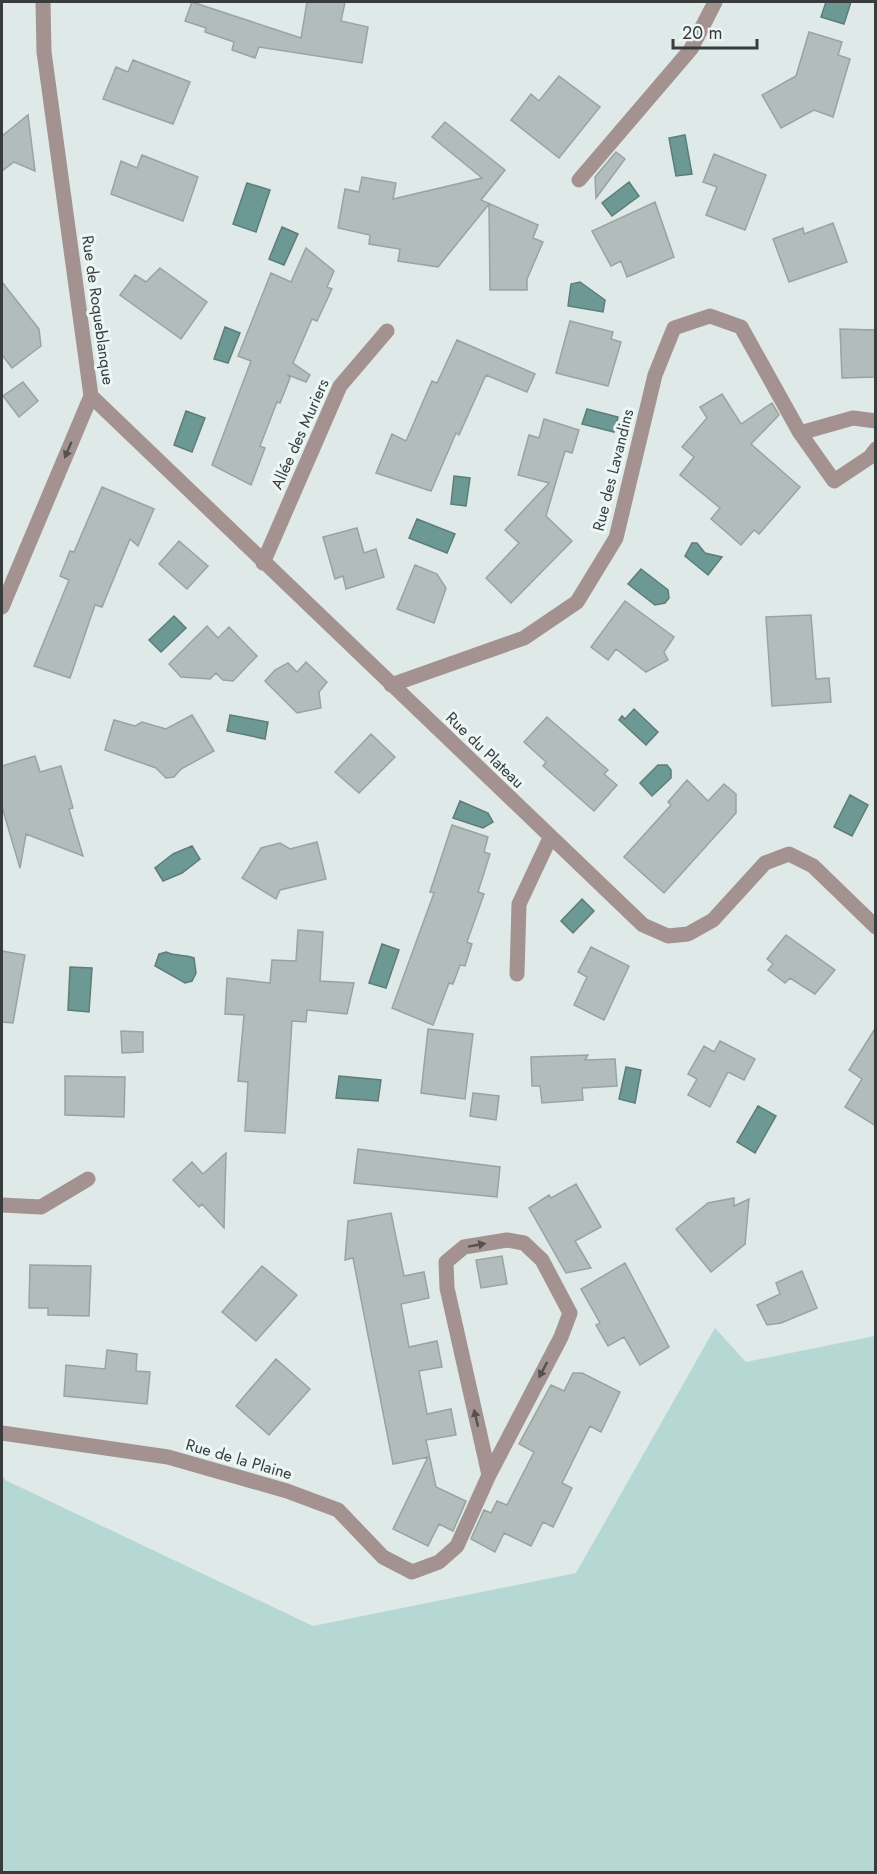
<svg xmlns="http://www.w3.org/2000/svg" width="877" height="1874" viewBox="0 0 877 1874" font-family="Jost,sans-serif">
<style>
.green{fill:#b6d8d4}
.water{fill:#6d9995;stroke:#5d7d7a;stroke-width:1.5}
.building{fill:#b2bcbb;stroke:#99a3a2;stroke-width:1.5}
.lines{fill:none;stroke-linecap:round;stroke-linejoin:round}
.minor{stroke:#a49290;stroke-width:15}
.oneway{fill:#535251}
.labels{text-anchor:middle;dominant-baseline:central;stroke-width:6;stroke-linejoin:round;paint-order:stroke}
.street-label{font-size:16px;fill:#383c3c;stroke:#ecf6f5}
</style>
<rect width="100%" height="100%" fill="#dfe9e8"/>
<path class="green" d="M715 1328 746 1362 875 1336V1872H2V1474L5 1480 313 1626 576 1573Z"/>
<path class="water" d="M826 2H851L844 24 821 17Z
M685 135 692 174 676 176 669 138Z
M629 182 639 196 612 216 602 203Z
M247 183 270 190 256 232 233 224Z
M282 227 298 234 284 265 269 259Z
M580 282 605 300 603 312 568 306 571 284Z
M225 327 240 333 228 363 214 359Z
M587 409 618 417 614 432 582 424Z
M186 411 205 418 192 452 174 445Z
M454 476 470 478 466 506 451 504Z
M417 519 455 534 447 553 409 538Z
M692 543H697L705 553 722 557 708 575 685 556Z
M641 569 668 590 669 598 665 603 655 605 628 584Z
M174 616 186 628 161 652 149 640Z
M634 709 658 732 646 745 619 720 622 716 625 719Z
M230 715 268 722 265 739 227 731Z
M658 765H667L671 770V778L652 796 640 783Z
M850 795 868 805 852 836 834 827Z
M460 801 488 813 493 822 483 828 453 818Z
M192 846 200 859 182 873 163 881 155 868 173 854Z
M582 899 594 911 573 933 561 921Z
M382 944 399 950 386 988 369 983Z
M166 952C177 957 185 954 194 958L196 973 192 981 185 983 155 966 159 954Z
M70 967 92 968 89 1012 68 1010Z
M626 1067 641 1070 635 1103 619 1099Z
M339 1076 381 1080 378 1101 336 1098Z
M758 1106 776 1116 755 1153 737 1142Z"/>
<path class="building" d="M192 2 301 38 307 2H345L341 21 368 27 362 63 259 47 255 58 232 50 234 42 205 32 206 28 185 21Z
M809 32 842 42 838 55 850 59 833 117 814 110 781 128 762 95 796 76Z
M133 60 190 82 173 124 103 99 116 67 128 72Z
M559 76 600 107 559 158 511 120 531 94 539 101Z
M28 115 35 171 14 162 2 171V136Z
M445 122 505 170 481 200 538 225 533 238 543 242 527 279V290H490L489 204 438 267 398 261 400 249 369 244 370 235 338 228 345 189 359 192 362 177 396 183 393 199 482 178 432 137Z
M616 152 625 159 596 198 595 177Z
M714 154 766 175 745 230 706 215 717 187 703 182Z
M142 155 198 177 183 221 111 194 121 161 137 168Z
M655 202 674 257 627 277 621 261 611 266 592 231Z
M833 223 847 262 789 282 773 239 803 228 804 234Z
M306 248 334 271 327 287 332 289 317 321 312 319 293 363 310 375 306 382 288 375 290 378 280 403 277 402 260 446 265 448 251 485 212 465 251 361 238 356 271 273 291 282Z
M160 268 207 302 181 339 120 295 135 275 146 282Z
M2 282 39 329 41 346 12 368 2 355Z
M570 321 613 332 611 339 621 342 608 386 556 373Z
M840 329 876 330V377L842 378Z
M457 340 535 374 527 392 486 375 459 435 456 433 431 491 376 473 392 434 406 441 432 381 437 383Z
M23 382 38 401 19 417 3 396Z
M722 394 741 424 772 403 779 415 751 444 800 487 759 534 754 530 741 545 711 519 720 508 680 475 694 457 682 447 707 418 700 407Z
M544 419 579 430 572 453 565 451 546 516 572 541 511 603 486 578 519 543 505 530 549 483 518 475 529 435 539 438Z
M102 487 154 509 138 546 130 539 102 607 95 605 70 678 34 666 69 580 60 576 70 551 74 552Z
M357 528 364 553 376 549 384 577 346 589 343 576 335 579 323 537Z
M179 541 208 566 187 589 159 564Z
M415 565 437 574 446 588 434 623 397 609Z
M625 601 674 637 664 652 668 660 646 672 616 649 608 660 591 647Z
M811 615 816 679 829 678 831 702 772 706 766 617Z
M207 626 218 638 229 627 257 656 233 681 223 680 216 673 210 679 181 677 169 664Z
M306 662 327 682 319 692 321 708 297 713 265 681 275 670 288 663 297 672Z
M192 715 214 751 181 769 174 777 166 778 156 768 105 750 114 720 135 726 142 722 166 729Z
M547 717 608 770 604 774 617 785 594 811 543 766 546 762 524 742Z
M371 734 395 757 359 793 335 772Z
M35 756 40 772 61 766 73 808 69 809 83 856 26 834 20 868 2 807V766Z
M687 780 708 801 724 784 736 794V813L664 893 624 857 671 805 668 802Z
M452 825 488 837 484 852 490 854 478 892 484 894 467 942 472 944 465 966 460 965 453 984 449 983 433 1025 392 1008 434 893 430 892Z
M317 842 326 879 280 890 276 899 242 878 261 848 280 843 290 849Z
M298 930 323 932 320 981 354 983 347 1014 307 1010 306 1022 292 1021 285 1133 245 1131 248 1082 238 1081 244 1015 225 1014 227 978 270 983 272 960 296 961Z
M786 935 835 970 815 994 790 978 785 983 768 970 773 964 767 959Z
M591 947 629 966 604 1020 574 1005 587 977 578 972Z
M2 951 25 955 13 1023 2 1022Z
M876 1027V1126L845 1107 862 1079 849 1070Z
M428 1029 473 1034 465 1099 421 1093Z
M121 1031 143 1032V1052L122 1053Z
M720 1041 755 1059 744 1080 728 1072 710 1107 688 1095 697 1079 688 1074 704 1046 714 1052Z
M588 1055 585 1060 615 1059 617 1086 582 1088 583 1100 542 1103 540 1086H532L531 1057Z
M65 1076 125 1077 124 1117 65 1115Z
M473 1093 499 1096 496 1120 470 1116Z
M358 1149 500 1167 497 1197 354 1183Z
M226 1153 224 1228 202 1204 199 1207 173 1180 192 1162 203 1174Z
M576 1184 601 1227 575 1241 591 1268 566 1273 529 1208 549 1195 551 1198Z
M734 1198V1206L749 1199 745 1244 711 1272 676 1229 708 1203Z
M391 1213 404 1276 424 1272 429 1298 401 1304 409 1347 437 1341 442 1367 419 1371 427 1414 451 1409 456 1435 426 1440 436 1487 466 1501 453 1531 439 1524 428 1546 393 1529 428 1457 393 1464 353 1258 345 1260 348 1221Z
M502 1256 507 1284 481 1288 476 1260Z
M625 1263 669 1347 640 1365 624 1337 608 1346 596 1325 600 1323 581 1289Z
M30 1265 91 1266 89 1316 48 1315V1308H29Z
M262 1266 297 1295 256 1341 222 1312Z
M802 1271 817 1308 781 1323 767 1325 757 1305 780 1294 776 1283Z
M107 1350 137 1354 136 1371 150 1372 147 1404 64 1396 66 1365 105 1369Z
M276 1359 310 1389 269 1435 236 1406Z
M573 1373H582L620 1392 601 1432 590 1426 562 1483 572 1488 553 1527 543 1522 531 1546 504 1533 495 1552 471 1539 484 1510 491 1513 497 1501 507 1505 534 1452 519 1444 551 1385 564 1391Z"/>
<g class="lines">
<path class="minor" d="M579 180 691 49 715 2
M91 396 643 925 668 936 688 934 713 920 765 863 789 854 813 866 876 927
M800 433 853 418 876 421
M263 563 340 386 387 331
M2 607 91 396 44 52 43 2
M391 685 524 638 577 602 616 538 655 375 674 328 710 316 741 327 800 433 834 481 870 457 876 449
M517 974 519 904 550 838
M2 1205 41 1207 88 1179
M2 1433 168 1457 287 1491 338 1510 383 1557 412 1572 439 1562 457 1546 489 1475 561 1337 570 1313 542 1260 524 1243 507 1240 464 1247 446 1262 447 1288 489 1475"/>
</g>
<defs><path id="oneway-solid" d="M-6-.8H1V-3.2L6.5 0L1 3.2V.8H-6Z" transform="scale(1.5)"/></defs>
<g class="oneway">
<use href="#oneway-solid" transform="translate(68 450) rotate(113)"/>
<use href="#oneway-solid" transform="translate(477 1245) rotate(-10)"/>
<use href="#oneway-solid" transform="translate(543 1370) rotate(118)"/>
<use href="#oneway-solid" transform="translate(476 1418) rotate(-103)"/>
</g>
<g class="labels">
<g class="street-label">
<text transform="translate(98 310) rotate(82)">Rue de Roqueblanque</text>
<text transform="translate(300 434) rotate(-66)">Allée des Muriers</text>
<text transform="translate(613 470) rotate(-76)">Rue des Lavandins</text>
<text transform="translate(485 750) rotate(44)">Rue du Plateau</text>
<text transform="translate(239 1459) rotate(16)">Rue de la Plaine</text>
</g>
</g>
<rect width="877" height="1874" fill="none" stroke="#383c3c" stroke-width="6"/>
<path d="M673 39v9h84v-9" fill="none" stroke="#383c3c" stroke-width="3"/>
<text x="682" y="39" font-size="18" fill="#383c3c" stroke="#ecf6f5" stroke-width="4.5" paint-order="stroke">20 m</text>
</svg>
